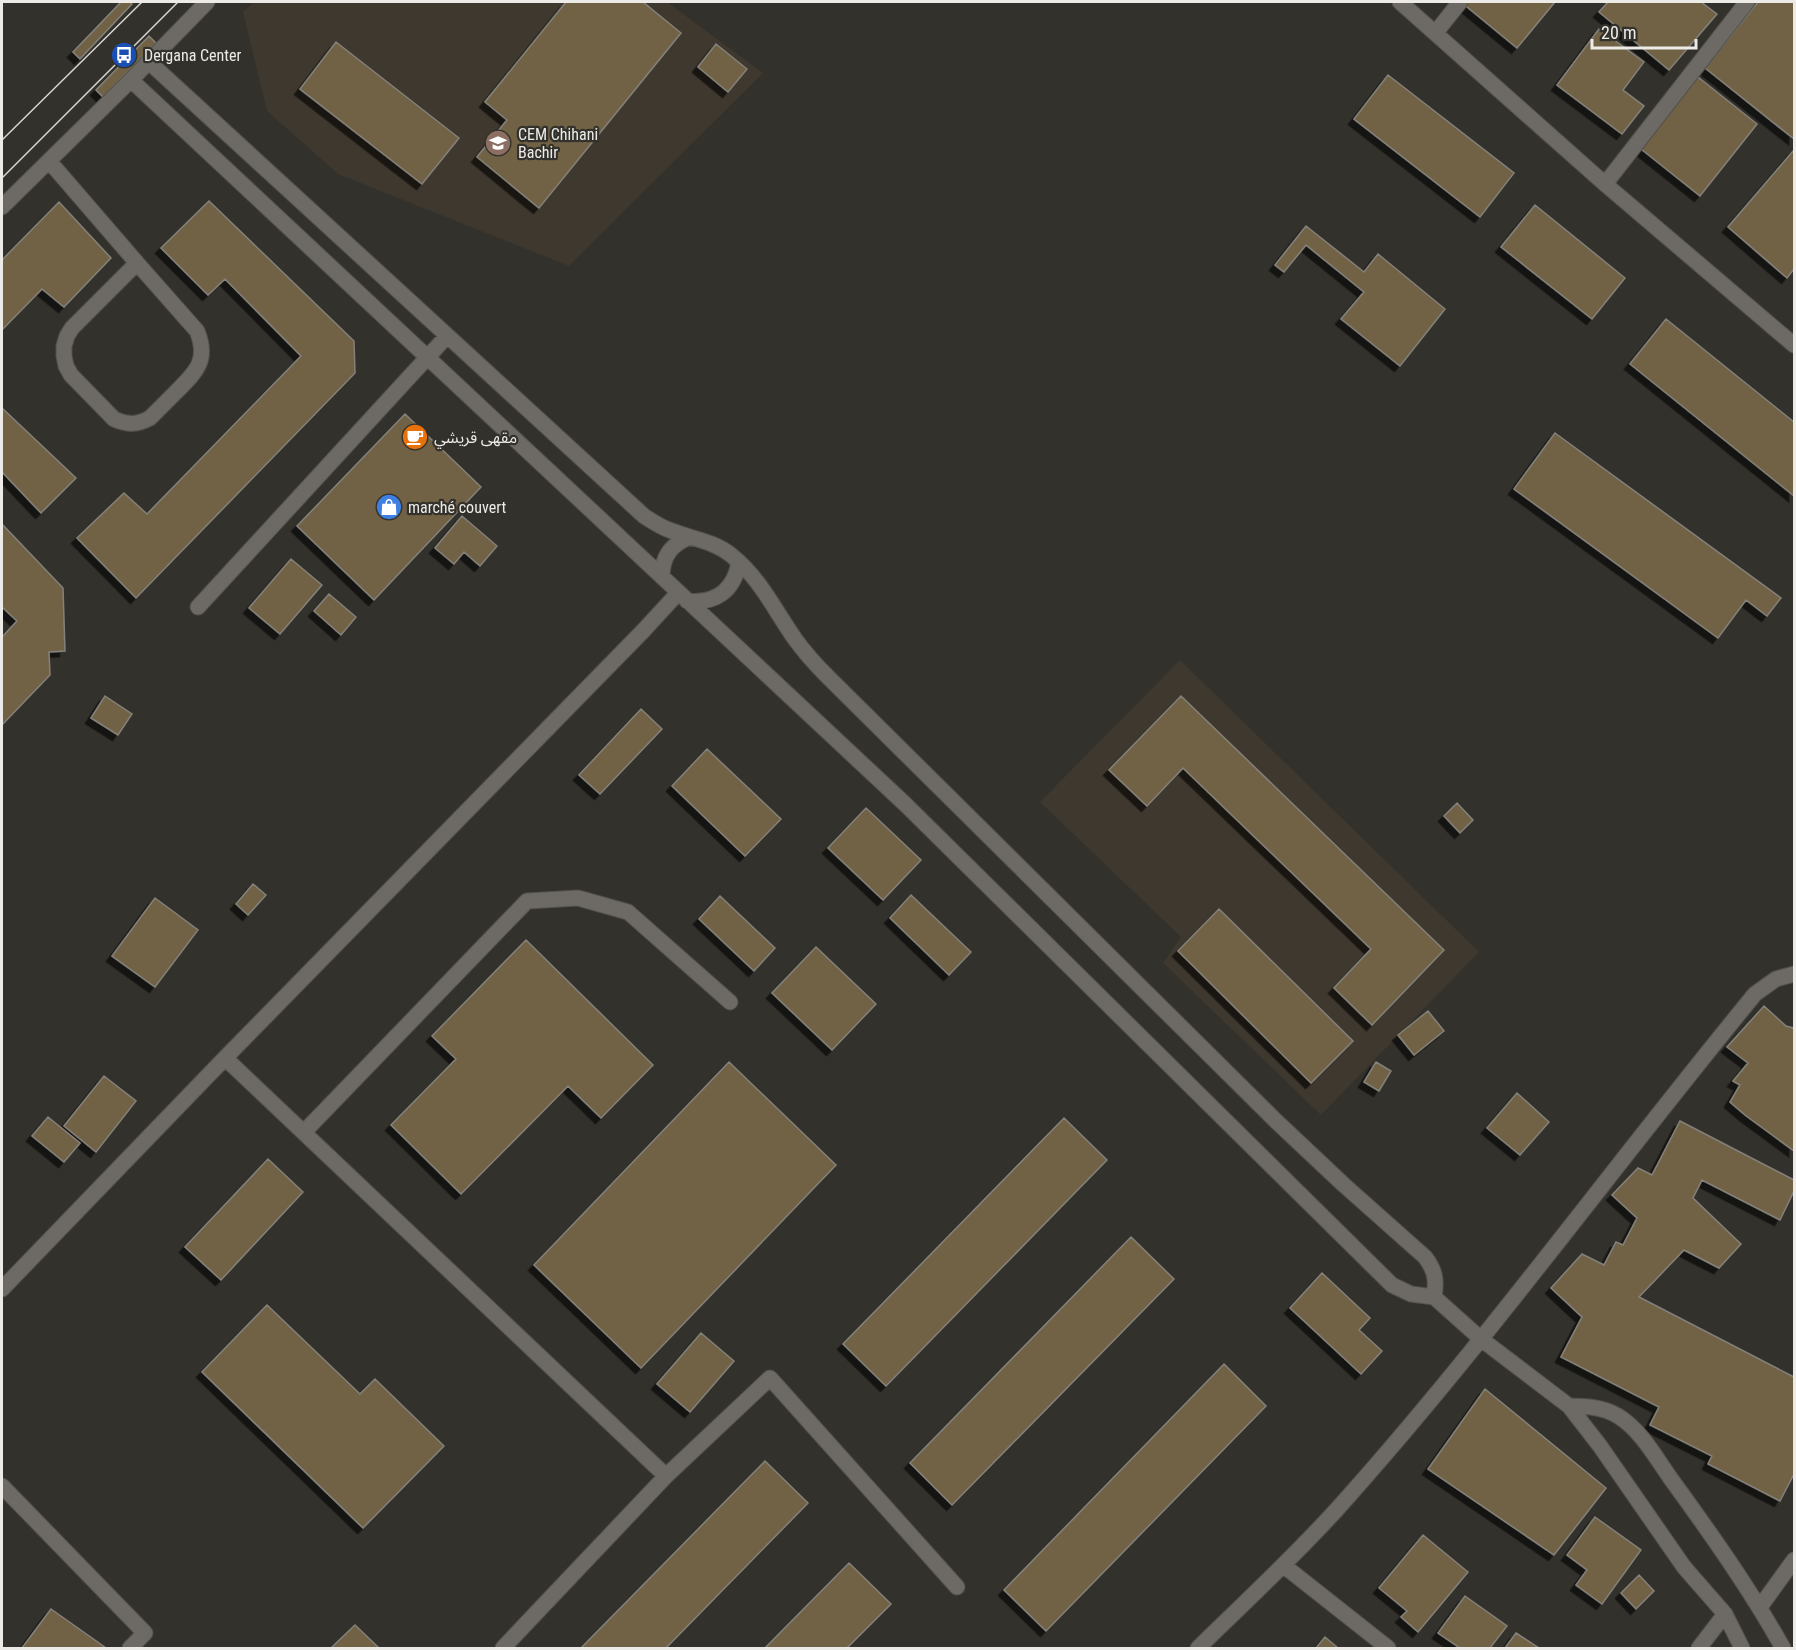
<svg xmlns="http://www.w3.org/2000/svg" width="1796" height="1650" viewBox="0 0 1796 1650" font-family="'Roboto Condensed','Noto Sans Arabic',sans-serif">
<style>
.built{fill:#3e382e}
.building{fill:#716245;stroke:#84817b;stroke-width:1.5;filter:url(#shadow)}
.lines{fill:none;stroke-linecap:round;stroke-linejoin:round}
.minor-casing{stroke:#52504b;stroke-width:17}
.minor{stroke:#6d6a65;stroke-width:15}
.tram{stroke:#d8d6d3;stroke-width:1.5}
.labels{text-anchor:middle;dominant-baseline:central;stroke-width:4.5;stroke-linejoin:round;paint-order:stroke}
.poi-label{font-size:16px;fill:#edebe8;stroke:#33312c;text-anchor:start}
</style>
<defs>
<filter id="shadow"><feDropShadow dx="-5.5" dy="5.5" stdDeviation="0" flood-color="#0009"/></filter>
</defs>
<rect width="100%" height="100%" fill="#33312c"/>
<path class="built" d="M254 2H667L763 73 569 266 338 174 267 111 243 12Z
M1180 660 1479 952 1321 1115 1163 963 1181 937 1040 802Z"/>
<path class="building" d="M121 2H130L132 4 80 59 73 52Z
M566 2H643L681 33 539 208 477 157 507 120 485 102Z
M1461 2H1555L1517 48Z
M1608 2H1701L1717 14 1669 70 1599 12Z
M1758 2H1794V139L1705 68Z
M1599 29 1644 62 1623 90 1644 106 1622 134 1557 85Z
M149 36 156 43 103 97 96 90Z
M336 42 459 138 422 184 300 89Z
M716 44 747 69 728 92 698 67Z
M1388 75 1514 173 1480 217 1354 119Z
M1698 77 1757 124 1700 196 1641 149Z
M1794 150V269L1787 278 1728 227Z
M209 201 354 341 355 373 136 598 77 538 124 493 147 514 301 356 225 279 208 295 161 248Z
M59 202 111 258 64 307 42 289 2 330V260Z
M1535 205 1625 278 1592 319 1501 247Z
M1306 226 1364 272 1378 254 1445 309 1400 366 1341 319 1364 292 1306 245 1284 272 1275 265Z
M1666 319 1794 422V496L1630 364Z
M2 408 76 478 41 513 2 472Z
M405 414 481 487 374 600 297 526Z
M1555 433 1781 598 1767 616 1746 600 1718 638 1514 489Z
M462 516 497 546 480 566 464 552 454 564 435 548Z
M2 524 63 588 65 651 49 652 50 675 2 725V637L17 621 2 607Z
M291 559 322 585 280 634 249 608Z
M329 594 356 617 341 635 314 611Z
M105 696 132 714 118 735 91 718Z
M1181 696 1444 950 1372 1025 1334 988 1371 949 1183 768 1147 806 1109 770Z
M641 709 662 729 600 794 579 775Z
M707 749 781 819 745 856 672 786Z
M1457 803 1473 820 1460 833 1444 816Z
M866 808 921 860 883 900 828 848Z
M253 884 266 895 248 915 236 904Z
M911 895 971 952 949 975 890 918Z
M720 896 775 948 754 971 699 919Z
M155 898 198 930 155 987 112 956Z
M1219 909 1353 1041 1311 1083 1178 951Z
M526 940 653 1065 601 1118 568 1086 461 1194 391 1125 456 1059 432 1036Z
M816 947 876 1004 832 1050 772 993Z
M1764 1006 1786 1026 1794 1028V1151L1745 1115 1730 1102 1740 1085 1733 1081 1748 1063 1727 1047Z
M1428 1011 1444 1031 1414 1055 1398 1035Z
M729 1062 836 1165 641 1368 534 1265Z
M1376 1062 1391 1071 1379 1091 1364 1082Z
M104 1076 136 1101 96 1152 64 1126Z
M1517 1093 1549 1122 1520 1155 1487 1128Z
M48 1117 80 1143 64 1162 32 1136Z
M1064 1118 1107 1160 886 1386 843 1344Z
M1680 1121 1794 1180V1191L1780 1220 1702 1180 1693 1198 1741 1244 1719 1268 1684 1250 1639 1297 1794 1377V1477L1793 1476 1780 1501 1708 1464 1712 1456 1650 1425 1659 1407 1561 1357 1582 1317 1551 1288 1582 1254 1604 1265 1616 1242 1623 1245 1637 1218 1612 1195 1638 1168 1652 1175Z
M268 1159 303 1192 221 1280 185 1247Z
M1131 1237 1174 1279 952 1505 910 1463Z
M1322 1273 1370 1318 1359 1330 1382 1351 1361 1374 1290 1308Z
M267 1305 360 1394 375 1379 444 1446 363 1528 202 1372Z
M701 1333 734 1361 690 1412 657 1384Z
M1224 1364 1266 1406 1046 1631 1004 1590Z
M1485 1389 1606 1488 1554 1555 1428 1469Z
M765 1461 808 1503 666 1648H581Z
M1595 1517 1641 1550 1602 1604 1576 1585 1587 1570 1567 1555Z
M1423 1535 1468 1572 1418 1632 1401 1617 1407 1611 1379 1588Z
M849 1563 891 1604 847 1648H765Z
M1639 1575 1654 1591 1636 1609 1621 1593Z
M1465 1596 1507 1626 1490 1648H1460L1438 1633Z
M51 1609 106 1648H22Z
M355 1625 379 1648H331Z
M1516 1633 1539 1648H1505Z
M1325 1637 1338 1648H1316Z"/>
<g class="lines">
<g class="minor-casing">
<path id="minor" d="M1400 2 1605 184 1794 345
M1436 32 1460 2
M149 62 644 516C653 522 662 528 672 531 692 539 714 541 731 555 760 578 774 609 795 639 805 653 816 665 828 677L1276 1121 1344 1185 1425 1257C1435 1270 1437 1280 1434 1297
M131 80 905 804 1392 1285 1411 1294 1434 1297 1481 1339 1569 1406 1600 1446 1684 1567 1725 1614 1742 1648
M49 161 137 263
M1605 184 1747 2
M2 207 131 80 207 2
M137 263 197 331C209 360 196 372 177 391 168 400 159 409 150 418 137 425 127 425 114 419L71 375 66 366 64 356V346L67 336 72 328Z
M662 577C662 557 671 544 690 537
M687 601C716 604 734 591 739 562
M198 607 447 336
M225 1058 666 1476 770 1378 957 1587
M304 1132 527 901 578 898 628 912 730 1002
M2 1289 225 1058 643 631 678 593
M1569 1406C1586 1406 1603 1407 1618 1416 1641 1430 1656 1458 1671 1479 1711 1534 1750 1589 1783 1648
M2 1486 145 1633 130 1648
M1283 1565 1388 1648
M1760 1607 1794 1560
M503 1648 666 1476
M1198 1648C1245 1602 1294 1557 1339 1507 1486 1343 1615 1164 1755 994L1776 979 1794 974
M1699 1648 1725 1614"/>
</g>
<use href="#minor" class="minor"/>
<path class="tram" d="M2 140 142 2
M2 178 178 2"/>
</g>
<defs>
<g id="bus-disc" transform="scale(1.35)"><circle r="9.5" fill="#1a4fb4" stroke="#33312c"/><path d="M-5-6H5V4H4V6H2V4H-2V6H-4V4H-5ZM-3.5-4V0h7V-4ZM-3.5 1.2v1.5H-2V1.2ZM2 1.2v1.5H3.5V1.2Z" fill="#fff"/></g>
<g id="school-disc" transform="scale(1.35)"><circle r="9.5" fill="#8d6e63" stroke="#33312c"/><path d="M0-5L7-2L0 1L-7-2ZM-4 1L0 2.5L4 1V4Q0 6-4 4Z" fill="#fff"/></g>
<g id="cafe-disc" transform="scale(1.35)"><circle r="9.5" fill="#e8710a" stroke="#33312c"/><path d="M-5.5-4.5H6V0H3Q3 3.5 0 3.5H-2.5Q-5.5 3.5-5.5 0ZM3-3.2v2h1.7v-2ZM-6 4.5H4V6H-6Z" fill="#fff"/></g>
<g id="shop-disc" transform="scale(1.35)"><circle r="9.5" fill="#3f7fe0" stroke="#33312c"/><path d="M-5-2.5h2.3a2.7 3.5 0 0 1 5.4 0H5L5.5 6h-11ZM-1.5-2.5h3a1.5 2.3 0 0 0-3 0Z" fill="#fff"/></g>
</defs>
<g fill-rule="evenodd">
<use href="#bus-disc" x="124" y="55"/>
<use href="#school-disc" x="498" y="143"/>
<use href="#cafe-disc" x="415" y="437"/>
<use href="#shop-disc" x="389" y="507"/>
</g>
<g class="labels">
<g class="poi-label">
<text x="144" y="55">Dergana Center</text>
<text x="518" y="134">CEM Chihani<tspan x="518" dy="18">Bachir</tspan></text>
<text x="434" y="437">مقهى قريشي</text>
<text x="408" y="507">marché couvert</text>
</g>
</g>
<rect width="1796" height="1650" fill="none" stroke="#edebe8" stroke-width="6"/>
<path d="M1592 39v9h104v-9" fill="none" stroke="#edebe8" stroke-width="3"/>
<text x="1601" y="39" font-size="18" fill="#edebe8" stroke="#33312c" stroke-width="4.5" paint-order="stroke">20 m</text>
</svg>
